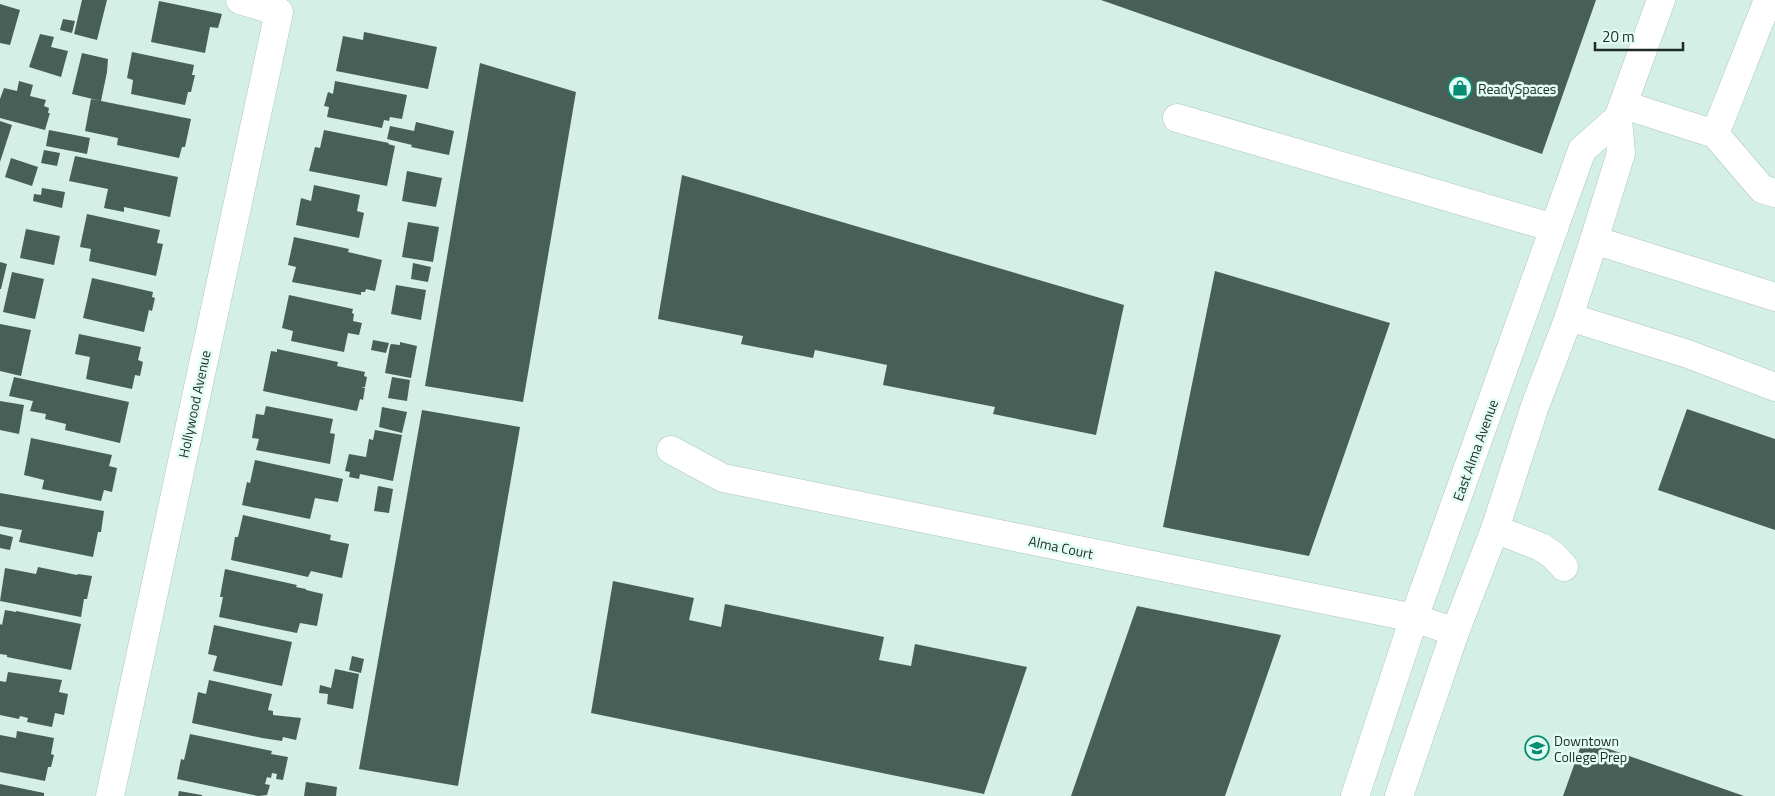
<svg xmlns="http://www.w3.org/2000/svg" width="1775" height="796" viewBox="0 0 1775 796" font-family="'Titillium Web',sans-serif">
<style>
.building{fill:#485f58}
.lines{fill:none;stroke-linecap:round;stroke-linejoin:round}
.minor-casing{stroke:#acc6bd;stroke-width:29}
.major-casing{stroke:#acc6bd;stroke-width:29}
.minor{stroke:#fff;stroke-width:28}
.major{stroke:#fff;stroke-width:28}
.labels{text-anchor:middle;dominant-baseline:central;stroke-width:5;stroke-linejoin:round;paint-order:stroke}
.poi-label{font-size:14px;fill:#1f2926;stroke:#e1fdf3;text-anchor:start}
.street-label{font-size:14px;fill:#1f2926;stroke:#e1fdf3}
</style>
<rect width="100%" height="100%" fill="#d4efe6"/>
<path class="building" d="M82 0H107L97 40 74 34Z
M1101 0H1596L1542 154Z
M159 1 222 14 218 28 210 27 205 53 151 42Z
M0 4 20 10 10 45 0 43Z
M63 19 75 21 72 33 60 30Z
M364 32 437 47 428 89 336 71 343 36 363 40Z
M40 34 54 37 51 47 68 51 61 77 29 67Z
M132 52 194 65 192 75H195L191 92H188L185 105 131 94 133 80 127 78Z
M82 53 108 59 107 72 101 101 72 94Z
M480 63 576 92 523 402 425 386Z
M19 81 33 85 30 96 46 100 44 106 49 108 48 113H50L45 130 0 118V99L4 88 17 91Z
M335 81 407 95 402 119 390 117 389 121 384 120 382 128 327 117 329 107 324 106 328 92 333 94Z
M91 99 191 119 185 147H182L179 158 117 145 118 138 85 131Z
M0 121 12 125 0 162Z
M416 122 454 131 449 155 411 147 412 145 387 139 390 126 414 131Z
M49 130 90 138 87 154 46 146Z
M324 130 389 143 388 144 395 146 387 186 309 171 315 147 320 148Z
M44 150 60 153 57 166 41 163Z
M75 156 178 177 170 217 124 207V212L104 208 108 189 69 181Z
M11 158 38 167 32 186 5 177Z
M407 171 442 178 436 207 402 201Z
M682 175 1124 305 1096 435 993 414 995 407 883 385 887 365 815 350 813 358 741 344 743 336 658 319Z
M314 185 360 195 357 211 364 213 359 238 296 225 301 198 311 201Z
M42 188 65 192 62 208 33 201 34 194 41 195Z
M87 214 160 230 157 243 163 244 156 276 89 261 91 249 80 247Z
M408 222 439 227 433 262 402 257Z
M26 229 60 236 54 265 20 258Z
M294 237 349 249 348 252 382 260 375 291 366 289 365 292H361V295L292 282 296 267 288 265Z
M0 262 7 264 1 289H0Z
M413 263 431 267 428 282 411 279Z
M1215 271 1390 323 1309 556 1163 527Z
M12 272 44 279 35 319 3 312Z
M92 278 153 292 152 297 155 298 152 311 149 310 144 332 83 318Z
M396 285 426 290 421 320 391 314Z
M289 295 353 309 352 313 354 314 353 321 362 323 359 335 348 333 344 352 291 341 293 331 282 328Z
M0 324 31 330 21 376 0 371Z
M79 334 141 347 138 360 143 362 140 376 135 375 132 389 86 379 90 357 75 354Z
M373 340 389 343 386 353 371 350Z
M400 342 417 346 411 378 385 373 390 346 391 344 400 345Z
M277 349 338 362 337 366 365 372 364 376 367 377 365 387H361L365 388 363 400 360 399 357 411 263 391 271 351 277 352Z
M14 377 129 402 120 443 65 430 66 424 45 419 46 414 30 411 33 401 9 396Z
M392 377 410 380 407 401 388 398Z
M0 401 24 405 19 434 0 430Z
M266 406 333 419 330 433 335 434 330 464 256 450 259 439 252 438 256 414 264 415Z
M382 407 407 412 402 433 379 427Z
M1687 409 1775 439V530L1658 490Z
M422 410 520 427 458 786 359 769Z
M375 430 402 435 393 481 360 474 359 479 349 477 350 472 345 471 349 454 366 457 369 439 373 440Z
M31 438 112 455 109 466 117 468 112 492 104 490 101 501 42 489 44 480 24 475Z
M255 460 343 479 338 502 315 498 310 519 242 505 247 482 250 483Z
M378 486 393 489 389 513 374 511Z
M0 493 104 511 101 532H98L93 557 19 542 22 530 0 526Z
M243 515 331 535 330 540 349 544 342 578 311 571 308 577 231 560 235 537H238Z
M0 534 13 537 10 550 0 548Z
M38 567 77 575 78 574 92 576 87 599H84L81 617 0 601 5 568 36 574Z
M225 569 297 585 296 587 306 589V590L323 594 317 626 300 623 297 633 219 617 223 597H220Z
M613 581 694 598 689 620 721 627 725 604 884 637 879 660 911 666 915 644 1027 667 984 794 591 713Z
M1137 606 1281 635 1225 796H1071Z
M5 610 16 612V611L81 624 71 670 7 657V655L0 654V624L2 625Z
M214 625 292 642 282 686 213 671 217 656 208 654Z
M352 656 364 659 361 673 349 670Z
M335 669 359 674 353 709 327 704 328 694 319 693 320 685 331 688Z
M8 672 62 680 59 692 68 694 64 715 55 713 52 727 27 722 28 718 20 716 19 719 0 715V681L6 682Z
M209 680 272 694 268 710 273 711V715L301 718 296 740 283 737 282 741 262 738 192 723 198 692 206 694Z
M17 731 54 738 51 754 54 755 51 767H48L45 781 0 772V735L16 738Z
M190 734 272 751 271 754 288 757 283 780 276 779 277 774 272 773 271 778 267 777 265 784 270 785 267 795 258 796 177 779 181 759 184 760Z
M1583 740 1744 796H1563Z
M306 782 337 787 336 796H304Z
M0 784 44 793V796H0Z
M179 791 202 795V796H178Z"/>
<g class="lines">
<g class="minor-casing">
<path id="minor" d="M1624 105 1715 134 1768 0
M1177 118 1554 228
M1715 134 1762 189 1775 193
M1594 240 1775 297
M1569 317 1685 353 1775 387
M671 450 723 478 1414 618 1455 632
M1495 529 1541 547 1553 555 1564 567
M110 796 279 12 240 0"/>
</g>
<g class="major-casing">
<path id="major" d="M1355 796 1414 618 1582 150 1618 118
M1399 796 1455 632 1495 529 1535 406 1569 317 1594 240 1621 153 1618 118 1661 0"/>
</g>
<use href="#minor" class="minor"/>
<use href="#major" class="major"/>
</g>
<defs>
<g id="shop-ring" transform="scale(1.25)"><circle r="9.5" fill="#e1fdf3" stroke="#068c72" stroke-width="1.5"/><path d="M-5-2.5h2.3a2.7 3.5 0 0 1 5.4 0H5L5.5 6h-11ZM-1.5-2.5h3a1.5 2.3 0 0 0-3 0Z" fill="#068c72"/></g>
<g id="school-ring" transform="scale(1.25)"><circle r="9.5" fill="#e1fdf3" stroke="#068c72" stroke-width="1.5"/><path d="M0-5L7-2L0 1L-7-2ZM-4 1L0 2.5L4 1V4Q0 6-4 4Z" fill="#068c72"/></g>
</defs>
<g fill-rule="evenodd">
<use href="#shop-ring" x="1460" y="88"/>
<use href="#school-ring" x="1537" y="748"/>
</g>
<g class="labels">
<g class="poi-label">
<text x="1478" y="88">ReadySpaces</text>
<text x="1554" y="740">Downtown<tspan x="1554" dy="16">College Prep</tspan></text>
</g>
<g class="street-label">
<text transform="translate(194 404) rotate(-78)">Hollywood Avenue</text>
<text transform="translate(1475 450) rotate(-70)">East Alma Avenue</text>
<text transform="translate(1061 547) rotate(12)">Alma Court</text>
</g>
</g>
<path d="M1595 42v8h88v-8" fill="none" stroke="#1f2926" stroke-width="2.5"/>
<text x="1602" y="42" font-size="15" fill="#1f2926" stroke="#e1fdf3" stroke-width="4" paint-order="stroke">20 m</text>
</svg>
